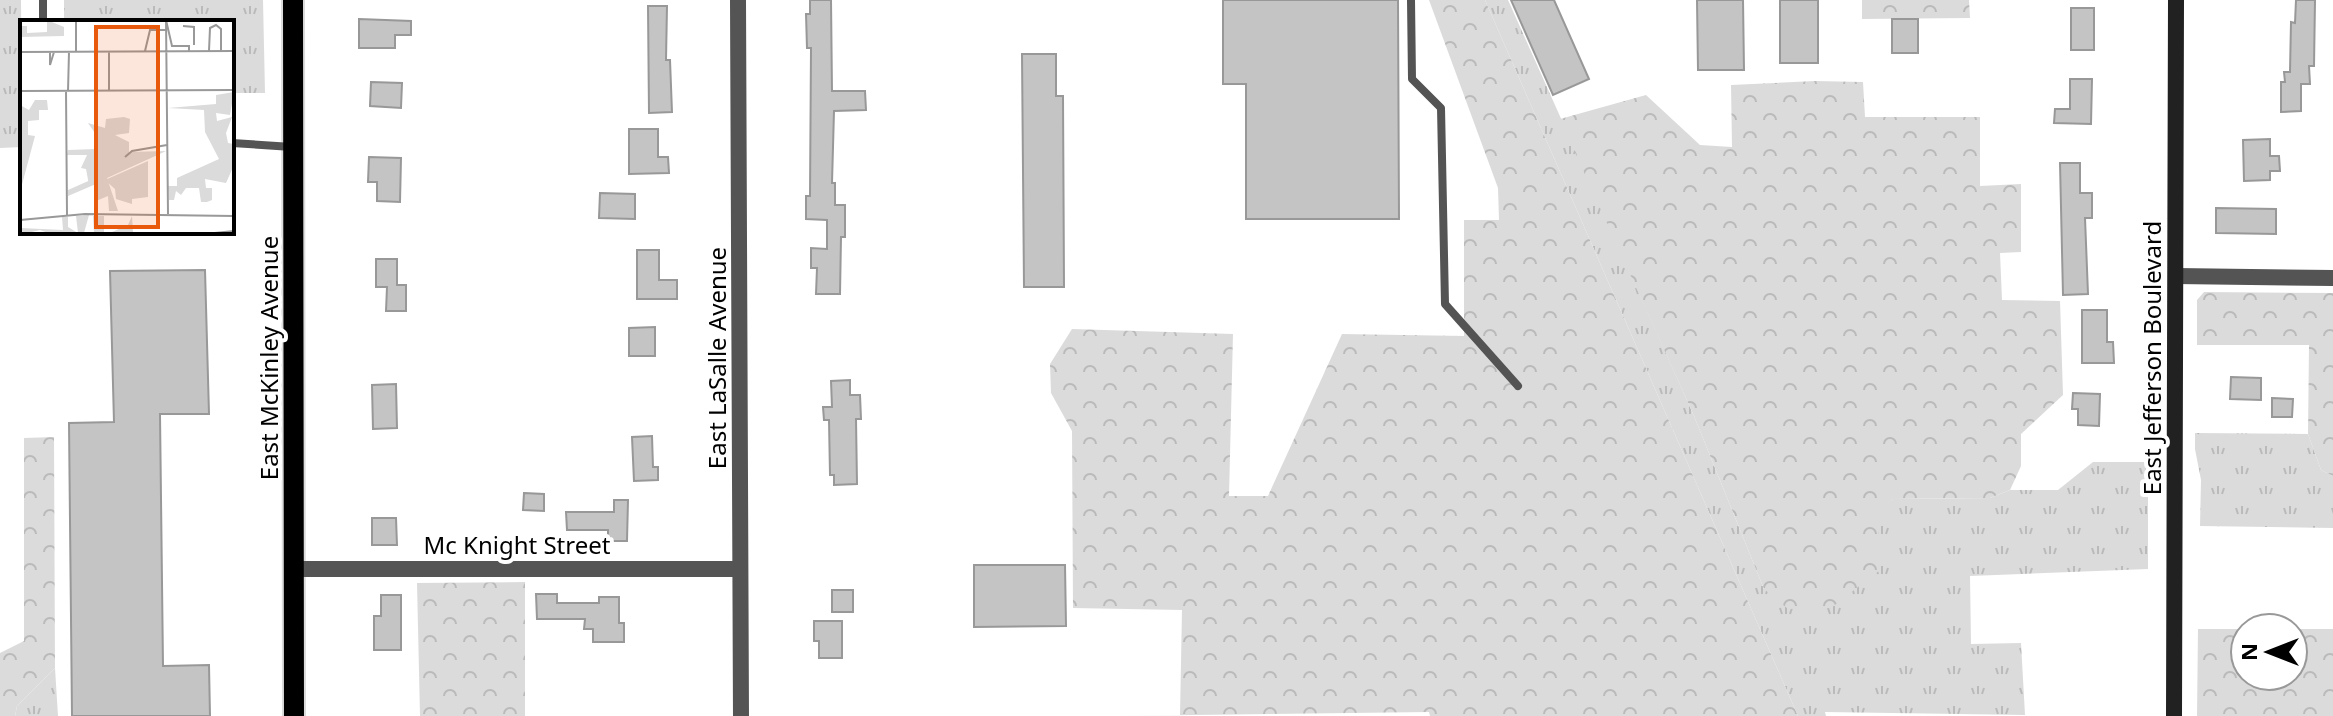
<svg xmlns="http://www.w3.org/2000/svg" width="2333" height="716" viewBox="0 0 2333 716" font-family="'Noto Sans',sans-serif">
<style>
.grass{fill:url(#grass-tufts)}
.forest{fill:url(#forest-crowns)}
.building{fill:#c4c4c4;stroke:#989898;stroke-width:2}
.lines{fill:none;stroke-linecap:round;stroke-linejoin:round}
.primary-casing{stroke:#dbdbdb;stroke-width:24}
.lane{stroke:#545454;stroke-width:8}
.street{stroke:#545454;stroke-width:16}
.secondary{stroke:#212121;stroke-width:16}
.primary{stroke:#000;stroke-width:20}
.labels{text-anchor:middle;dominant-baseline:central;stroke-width:8;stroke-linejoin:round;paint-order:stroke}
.street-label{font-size:24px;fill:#000;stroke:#fff}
.inset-road{fill:none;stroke:#999;stroke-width:2}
.view{fill:#e8590c;fill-opacity:0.15;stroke:#e8590c;stroke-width:4}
.inset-edge{fill:none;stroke:#000;stroke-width:4}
</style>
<defs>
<pattern id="grass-tufts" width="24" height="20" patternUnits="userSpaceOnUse" patternTransform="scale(2)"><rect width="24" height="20" fill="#dbdbdb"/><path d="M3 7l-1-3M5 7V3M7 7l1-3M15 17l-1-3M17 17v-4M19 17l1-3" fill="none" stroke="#bababa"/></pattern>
<pattern id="forest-crowns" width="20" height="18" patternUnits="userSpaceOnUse" patternTransform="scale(2)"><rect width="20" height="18" fill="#dbdbdb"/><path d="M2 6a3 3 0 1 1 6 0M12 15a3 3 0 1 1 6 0" fill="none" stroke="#bababa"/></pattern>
</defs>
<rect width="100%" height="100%" fill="#fff"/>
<path class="grass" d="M0 0H21L22 147 0 148Z
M64 0H263L265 93H232V22H64Z
M1485 0H1508L1694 416 1764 589 1893 499 1990 498 2010 490H2058L2093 462H2148V569L1970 576 1971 644 2021 643 2025 715 1825 712 1826 716H1798Z
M2195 433 2308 434 2321 470 2333 476V528L2200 526 2201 480 2195 449Z
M55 668 58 716H15L17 706Z"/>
<path class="forest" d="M1429 0H1485L1798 716H1430L1429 712 1115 716 1180 715 1182 610 1073 608 1072 431 1051 393 1050 364 1072 329 1233 334 1229 496H1268L1342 334 1464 336V220H1499L1498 188Z
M1862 0H1969L1970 18 1862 19Z
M1815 81 1863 82 1865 117H1980V186L2021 184V252L2000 253 2002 300 2060 301 2063 395 2021 434V466L2010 490 1990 498 1893 499 1878 511 1880 570 1831 608 1788 609 1764 589 1694 416 1560 119 1646 95 1700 145 1732 147 1731 85Z
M2204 292 2333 293V476L2321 470 2308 434 2309 345H2197V300Z
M54 437 55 668 17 706 15 716H0V653L24 641V438Z
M525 582V716H420L417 583Z
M2198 629H2245V676H2293V629H2333V716H2197Z"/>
<path class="building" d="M810 0H831L832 91H865L866 110 834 111 832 183H835V205H845V237H841L840 294H816L817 268H811V248L827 249V220L806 219V196H810L811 48H807L806 14H810Z
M1223 0H1398L1399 219H1246V84H1223Z
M1511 0H1554L1589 79 1553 95Z
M1697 0H1743L1744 70H1698Z
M1780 0H1818V63H1780Z
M2296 0H2315L2314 66H2309L2310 84H2301V111L2281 112V82H2285L2284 72H2290L2291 22 2295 23Z
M648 6H667L666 60H670L672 112 649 113Z
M2071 8H2094V50H2071Z
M359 19 411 21V35H395V48H359Z
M1892 19H1918V53H1892Z
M1022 54H1056V96H1063L1064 287H1024Z
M2070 79H2092L2091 124 2054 123 2055 109H2070Z
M371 82 402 83 401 108 370 106Z
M629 129H658V157H668L669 173 629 174Z
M2270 139V156H2279L2280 171H2270V180L2244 181 2243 140Z
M369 157 401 158 400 202 377 201V182H368Z
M2060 163H2080V193H2092V218H2085L2088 294 2063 295Z
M600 193 635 194V219L599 218Z
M2216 208 2276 209V234L2216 233Z
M637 250H659V280H677V299H637Z
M376 259H397V285H406V311H386L387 287H376Z
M205 270 209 414H160L163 666 209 665 210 716H72L69 423 114 422 110 271Z
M2082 310H2107V342H2113L2114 363H2082Z
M655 327V356H629V328Z
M2231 377 2261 378V400L2230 399Z
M850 380V395H860L861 419H856L857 484 834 485V475H830L829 420H824L823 407H832L831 381Z
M396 384 397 428 373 429 372 385Z
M2073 393 2100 394 2099 426 2078 425V409H2072Z
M2272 398 2293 399 2292 417H2272Z
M652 436 653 467H658V480L634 481 632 437Z
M524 493 544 494V511L523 510Z
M614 500H628L627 541H608V530H567L566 512H614Z
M372 518H396L397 545H372Z
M974 565H1065L1066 626 974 627Z
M832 590H853V612H832Z
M536 594H557V603H599V597H619V623H624V642H593V629H584L585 619H537Z
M381 595H401V650H374V616H381Z
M814 621H842V658H819V641H814Z"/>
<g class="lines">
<g class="primary-casing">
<path id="primary" d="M293 0 294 716"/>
</g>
<path class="lane" d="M1411 0 1412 79 1441 108 1445 304 1518 386
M43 22V0
M232 143 292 147"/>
<path class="street" d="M738 0 741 716
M2176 276 2333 278
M294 569H740"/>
<path class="secondary" d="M2174 716 2176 0"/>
<use href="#primary" class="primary"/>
</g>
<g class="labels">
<g class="street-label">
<text transform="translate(268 358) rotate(-90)">East McKinley Avenue</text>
<text transform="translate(716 358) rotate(-90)">East LaSalle Avenue</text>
<text transform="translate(2151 358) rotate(-90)">East Jefferson Boulevard</text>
<text x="517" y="544">Mc Knight Street</text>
</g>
</g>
<g transform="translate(20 20)">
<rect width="214" height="214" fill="#fff"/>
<path d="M146 131 87 158 98 191H89L88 176 76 181V164L48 176V170L66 162Z" fill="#dbdbdb"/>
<path d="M27 0 44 7V16L0 17V6H7V13L27 12ZM214 72 210 95 196 93 197 101 212 97 206 113 208 123 214 124V145L206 163 185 159 186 168H192V180L187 182H181L179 168H166L161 175 156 171 154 180H149L148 166H157V158L199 139 185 112 184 90 148 88 196 84V75ZM15 80H27L28 90H19V100L8 101V115L15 116 0 172V85L9 90ZM104 97 110 99 109 113 95 115 109 122V132L146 131 69 165 66 149 61 148 67 135H47L48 130 76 129 77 116 68 103 85 108 86 99ZM128 141V177L112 179V184L96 179 95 169 85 160ZM69 195 64 213H74L73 196H84V212H92L108 205 112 196 113 212 101 214H31L20 210 3 214 1 208 43 210 42 197H48V207L58 213 56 196Z" fill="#dbdbdb"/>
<path class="inset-road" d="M56 0V31M146 0 148 194M146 0 152 26H169V32M163 6 174 7V25M125 31 130 10H146M189 31 190 8 196 5 201 9V31M0 32 214 31M30 32V45L34 32M89 70V32M0 71 214 70M46 71 47 195M48 71 49 32M105 137 112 131 147 125M0 200 65 194 214 196M185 214 214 211"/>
<path class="view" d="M76 7H138V207H76Z"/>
<rect width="214" height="214" class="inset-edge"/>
</g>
<g transform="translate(2269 652) rotate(270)"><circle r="38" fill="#ffffff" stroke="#999999" stroke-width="2"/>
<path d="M0-6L14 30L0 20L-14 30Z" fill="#000000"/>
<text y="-12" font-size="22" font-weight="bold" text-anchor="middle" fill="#000000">N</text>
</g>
</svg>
